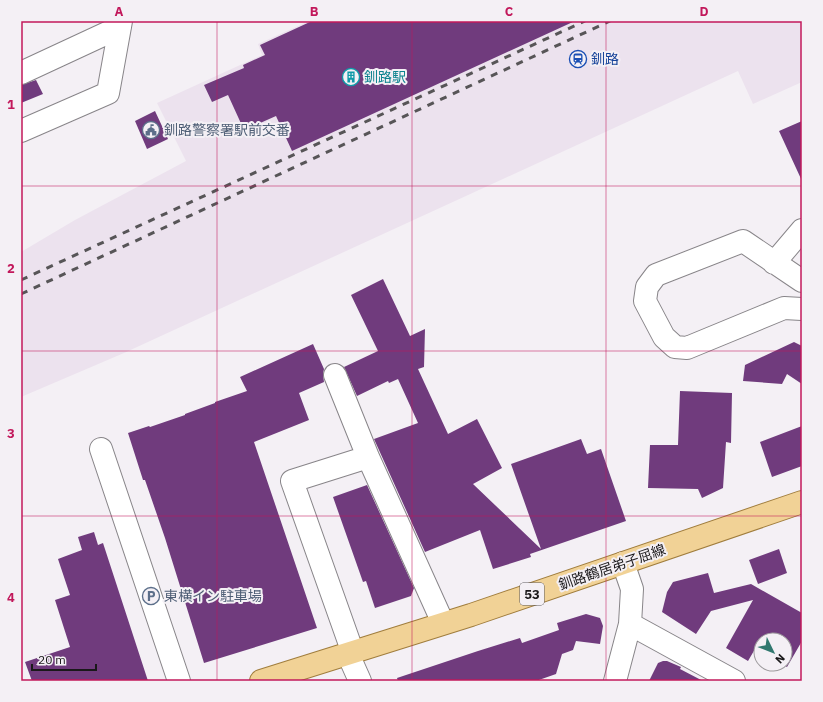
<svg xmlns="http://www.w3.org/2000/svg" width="823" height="702" viewBox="0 0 823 702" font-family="'IBM Plex Sans','Noto Sans JP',sans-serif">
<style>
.built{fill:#ece2ee}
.building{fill:#703b7d}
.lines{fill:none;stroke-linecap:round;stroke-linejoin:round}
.minor-casing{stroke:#888589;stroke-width:24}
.major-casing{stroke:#a07d3d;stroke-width:24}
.minor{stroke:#fff;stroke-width:22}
.major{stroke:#f1d296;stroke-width:22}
.rail{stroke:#575557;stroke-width:3;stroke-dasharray:7 7;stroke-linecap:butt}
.grid{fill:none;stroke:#c2185b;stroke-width:1;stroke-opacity:0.55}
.labels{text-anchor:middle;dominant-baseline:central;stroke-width:4;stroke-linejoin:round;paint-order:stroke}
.shield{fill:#f4f0f5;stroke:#5b595c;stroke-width:1}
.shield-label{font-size:13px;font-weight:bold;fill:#1a181a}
.transit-label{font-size:14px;fill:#164399;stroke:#f4f0f5;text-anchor:start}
.culture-label{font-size:14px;fill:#0d838f;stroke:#f4f0f5;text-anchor:start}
.service-label{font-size:14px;fill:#4e5e75;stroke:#f4f0f5;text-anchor:start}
.street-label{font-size:14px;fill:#1a181a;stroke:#f4f0f5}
.neatline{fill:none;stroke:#c2185b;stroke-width:1.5}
.grid-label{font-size:13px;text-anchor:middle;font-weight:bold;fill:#c2185b}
</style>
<rect width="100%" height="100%" fill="#f4f0f5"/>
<path class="built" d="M309 21H802V82L753 104 738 71 124 353 21 397V252L75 220 186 161 157 103 262 55 258 44Z"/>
<path class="building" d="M312 21H575L292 151 276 116 244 130 228 95 212 102 204 85 244 68 243 65 265 55 260 45Z
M36 80 43 94 21 103V85Z
M155 111 168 139 147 149 135 121Z
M802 121V181L779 131Z
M383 279 410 336 425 329 424 367 418 369 448 434 477 419 502 468 473 484 541 549 511 464 581 439 587 454 601 449 626 521 530 554 531 557 493 569 480 530 425 552 374 439 418 423 398 379 389 383 388 381 357 396 344 367 378 351 351 295Z
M794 342 802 346V384L787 374 782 384 743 381 745 365Z
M313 344 324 369 323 374 324 382 299 393 309 420 254 442 317 628 204 663 165 538 145 480H143L128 433 149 426 150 427 185 415V414L215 403V402L247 391 240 377Z
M680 391 732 393 731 443 726 442 723 488 702 498 698 489 648 488 650 445H678Z
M802 426V466L772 477 760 442Z
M367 485 414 588 411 596 375 608 366 581 363 582 333 497Z
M94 532 98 545 103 543 148 681H32L25 662 70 647 55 600 70 595 58 559 82 550 78 537Z
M779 549 787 573 758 584 749 560Z
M708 573 714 593 751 584 802 613V641L787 667 782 664H785V640H761V652L755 649 748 661 726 648 753 600 711 611 696 634 662 612 667 592 673 582Z
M586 614 600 618 603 626 600 644 576 641 573 650 562 654 556 674 536 681H398L397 678 478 651 520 638 522 643 559 630 557 623Z
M663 661H667L681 667 680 669 703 681H649L658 663Z"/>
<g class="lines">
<g class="minor-casing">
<path id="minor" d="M21 73 120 27
M21 131 108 93 121 21
M774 263 802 230
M802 281 743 241 656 275 647 287 645 301 664 337 675 347 687 348 784 308 802 309
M335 375 368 457 443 623
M101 449 179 681
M630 624 734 681
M353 653 292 481 368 457
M348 654 360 681
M615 681 630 624 632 589 623 563"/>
</g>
<g class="major-casing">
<path id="major" d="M261 681 471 615 802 502"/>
</g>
<use href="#minor" class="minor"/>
<use href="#major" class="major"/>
<path class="rail" d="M21 280 585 21
M21 294 610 21"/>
</g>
<path class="grid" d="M217 21V681M412 21V681M606 21V681M21 186H802M21 351H802M21 516H802"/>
<defs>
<g id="station-ring" transform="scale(0.9)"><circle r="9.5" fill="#f4f0f5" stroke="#1a4fb4" stroke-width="1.5"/><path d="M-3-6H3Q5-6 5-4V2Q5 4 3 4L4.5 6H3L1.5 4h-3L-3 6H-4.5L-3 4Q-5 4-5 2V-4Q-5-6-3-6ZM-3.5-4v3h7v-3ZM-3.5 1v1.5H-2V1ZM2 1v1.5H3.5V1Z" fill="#1a4fb4"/></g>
<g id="building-ring" transform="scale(0.9)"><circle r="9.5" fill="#f4f0f5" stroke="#0f9aa8" stroke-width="1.5"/><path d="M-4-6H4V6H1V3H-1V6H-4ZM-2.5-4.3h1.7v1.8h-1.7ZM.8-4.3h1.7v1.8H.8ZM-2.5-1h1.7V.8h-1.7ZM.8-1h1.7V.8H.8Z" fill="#0f9aa8"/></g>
<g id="civic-ring" transform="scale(0.9)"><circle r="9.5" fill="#f4f0f5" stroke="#5c6f8a" stroke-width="1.5"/><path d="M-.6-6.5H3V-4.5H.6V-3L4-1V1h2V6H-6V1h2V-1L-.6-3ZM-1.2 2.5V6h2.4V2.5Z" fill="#5c6f8a"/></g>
<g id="parking-ring" transform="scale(0.9)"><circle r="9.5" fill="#f4f0f5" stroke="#5c6f8a" stroke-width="1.5"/><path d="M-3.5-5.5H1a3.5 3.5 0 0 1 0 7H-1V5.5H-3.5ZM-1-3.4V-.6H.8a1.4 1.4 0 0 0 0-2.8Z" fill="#5c6f8a"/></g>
</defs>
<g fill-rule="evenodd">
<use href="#station-ring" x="578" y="59"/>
<use href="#building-ring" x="351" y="77"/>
<use href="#civic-ring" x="151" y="130"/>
<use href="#parking-ring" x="151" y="596"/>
</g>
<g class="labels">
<rect class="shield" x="520" y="583" width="24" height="22" rx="3"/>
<g class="shield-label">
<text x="532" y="594">53</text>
</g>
<g class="transit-label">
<text x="591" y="59">釧路</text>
</g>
<g class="culture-label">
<text x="364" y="77">釧路駅</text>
</g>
<g class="service-label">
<text x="164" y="130">釧路警察署駅前交番</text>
<text x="164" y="596">東横イン駐車場</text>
</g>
<g class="street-label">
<text transform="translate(612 567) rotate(-19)">釧路鶴居弟子屈線</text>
</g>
</g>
<rect width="823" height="702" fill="none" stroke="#f4f0f5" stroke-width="44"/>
<g transform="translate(773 652) rotate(133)"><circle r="19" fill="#f4f0f5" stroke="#9d9a9d"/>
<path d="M0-3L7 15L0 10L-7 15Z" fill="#31786f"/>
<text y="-6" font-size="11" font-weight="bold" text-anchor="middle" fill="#1a181a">N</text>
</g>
<path d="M32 664v6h64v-6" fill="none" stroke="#1a181a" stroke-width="2"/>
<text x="38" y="664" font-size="12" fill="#1a181a" stroke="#f4f0f5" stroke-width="3" paint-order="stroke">20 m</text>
<rect x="22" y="22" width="779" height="658" class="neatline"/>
<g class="grid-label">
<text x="119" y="16">A</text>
<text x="314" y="16">B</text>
<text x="509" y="16">C</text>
<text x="704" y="16">D</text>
<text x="11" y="109">1</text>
<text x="11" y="273">2</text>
<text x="11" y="438">3</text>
<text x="11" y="602">4</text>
</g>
</svg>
